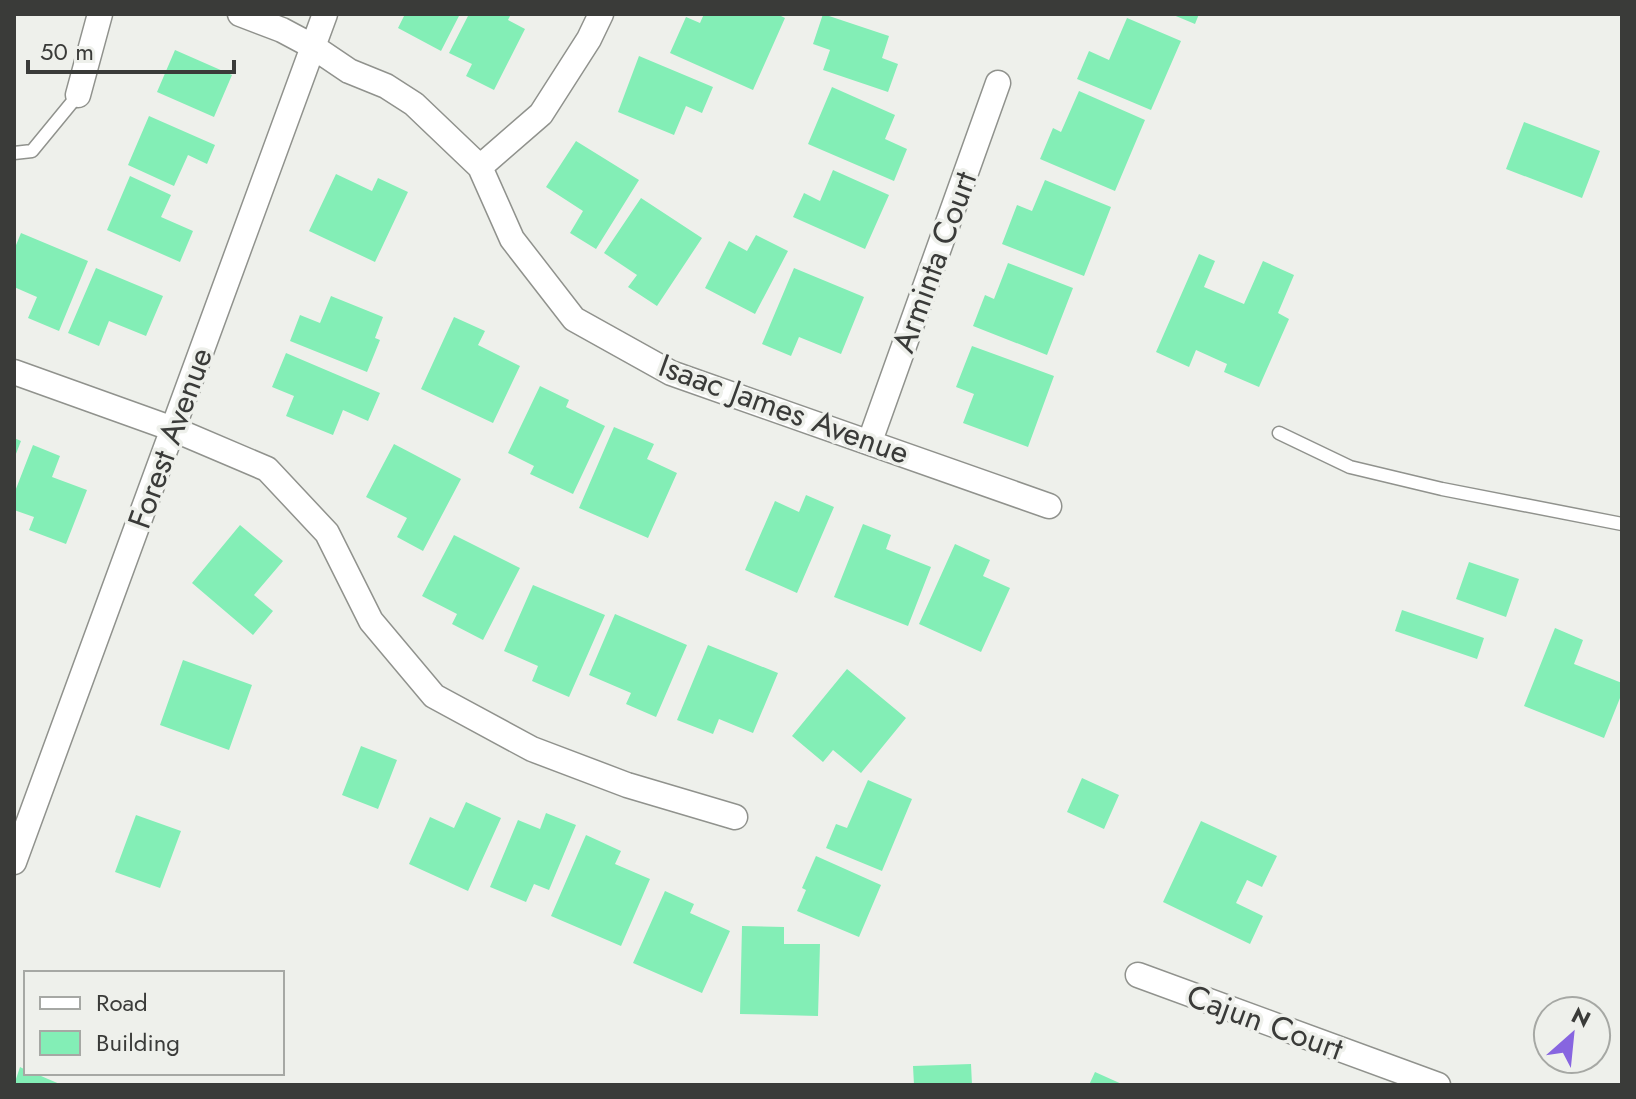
<svg xmlns="http://www.w3.org/2000/svg" width="1636" height="1099" viewBox="0 0 1636 1099" font-family="Jost,sans-serif">
<style>
.building{fill:#83eeb6}
.lines{fill:none;stroke-linecap:round;stroke-linejoin:round}
.service-casing{stroke:#90928d;stroke-width:15}
.minor-casing{stroke:#90928d;stroke-width:27}
.service{stroke:#fff;stroke-width:12}
.minor{stroke:#fff;stroke-width:24}
.labels{text-anchor:middle;dominant-baseline:central;stroke-width:7;stroke-linejoin:round;paint-order:stroke}
.street-label{font-size:32px;fill:#3a3b39;stroke:#eef0eb}
</style>
<rect width="100%" height="100%" fill="#eef0eb"/>
<path class="building" d="M405 14H460L441 51 398 28Z
M469 14H511L508 20 525 29 494 90 466 76 472 64 449 53Z
M704 14H777L785 18 753 90 670 53 686 17 700 23Z
M823 14 889 36 882 58 898 64 888 92 823 70 830 50 813 44Z
M1171 14H1199L1195 24Z
M1127 18 1181 41 1151 110 1077 79 1089 51 1109 60Z
M175 50 232 75 214 117 157 92Z
M639 56 713 87 702 113 686 106 674 135 618 112Z
M832 87 895 115 885 139 907 149 894 181 808 144Z
M1079 91 1145 120 1115 191 1040 159 1053 128 1061 132Z
M149 116 215 145 207 164 188 155 174 186 128 165Z
M1524 122 1600 151 1582 198 1506 169Z
M576 141 639 180 596 249 570 233 583 211 546 187Z
M833 170 889 195 865 249 793 217 804 193 820 201Z
M336 174 372 191 378 178 408 192 375 262 309 231Z
M130 176 171 195 161 217 193 231 180 262 107 230Z
M1045 180 1111 207 1084 276 1002 244 1017 205 1032 211Z
M641 198 702 238 657 306 628 287 637 275 604 253Z
M21 233 88 261 59 331 28 318 37 297 14 287V250Z
M756 235 788 251 755 314 705 288 729 241 747 251Z
M1199 254 1215 261 1204 287 1244 304 1263 261 1294 275 1278 313 1289 319 1259 387 1224 372 1227 364 1196 350 1189 367 1156 352Z
M1008 263 1073 288 1047 355 973 326 985 295 994 299Z
M96 268 163 296 146 336 109 321 99 346 68 333Z
M794 268 864 297 841 354 799 337 791 356 762 344Z
M331 296 383 317 375 338 380 340 367 372 290 341 300 315 320 323Z
M454 317 485 331 478 345 520 366 493 423 421 389Z
M972 346 1054 376 1028 447 963 423 974 394 956 387Z
M286 353 380 393 368 421 343 410 333 435 286 416 294 396 272 387Z
M540 386 569 400 566 407 605 426 573 494 530 474 534 466 508 453Z
M614 427 654 444 647 459 677 473 648 538 579 508Z
M14 438 21 441 14 459Z
M394 444 461 479 423 551 397 537 407 518 366 497Z
M33 445 60 456 52 477 87 490 66 544 29 530 34 517 14 510V494Z
M806 495 834 507 797 593 745 570 775 501 799 512Z
M863 524 891 535 886 549 931 567 908 626 834 597Z
M240 525 283 561 254 595 273 611 253 635 192 583Z
M454 535 520 568 483 640 452 624 457 614 422 596Z
M955 544 990 560 983 576 1010 588 981 652 919 624Z
M1469 562 1519 579 1506 617 1456 599Z
M533 585 605 615 569 697 532 681 538 666 504 651Z
M1402 610 1484 638 1477 659 1395 631Z
M615 614 687 645 656 717 626 704 631 693 589 675Z
M1555 628 1583 640 1574 664 1622 683V693L1604 738 1524 706Z
M708 645 778 673 753 733 719 719 713 734 677 720Z
M183 660 252 685 229 750 160 725Z
M847 669 906 718 861 773 833 750 823 762 792 736Z
M361 746 397 760 378 809 342 795Z
M1082 778 1119 795 1104 829 1067 812Z
M868 780 912 799 882 871 826 848 836 824 847 828Z
M466 802 501 818 468 891 409 864 430 817 454 828Z
M546 813 576 825 549 890 534 884 526 902 490 887 518 820 540 829Z
M136 815 181 831 160 888 115 872Z
M1201 821 1277 856 1262 887 1247 880 1236 903 1263 916 1250 944 1163 902Z
M586 835 621 851 615 864 650 879 621 946 551 916Z
M816 856 881 885 859 937 797 911 806 890 802 888Z
M665 891 694 904 690 913 730 931 702 993 633 963Z
M742 926 784 927V944H820L818 1016 740 1014Z
M971 1064 972 1085H914L913 1066Z
M20 1067 26 1070V1073H34L62 1085H14Z
M1095 1072 1124 1085H1089Z"/>
<g class="lines">
<g class="service-casing">
<path id="service" d="M14 153 32 151 78 95
M1279 433 1350 467 1442 489 1622 524"/>
</g>
<g class="minor-casing">
<path id="minor" d="M240 14 282 30 312 46 349 71 386 86 414 104 480 167 512 239 574 319 671 373 1049 506
M78 95 100 14
M480 167 541 114 589 39 601 14
M14 372 173 429 267 469 327 533 371 621 434 696 532 749 627 785 735 817
M870 441 998 83
M14 862 325 14
M1138 975 1438 1085"/>
</g>
<use href="#service" class="service"/>
<use href="#minor" class="minor"/>
</g>
<g class="labels">
<g class="street-label">
<text transform="translate(934 262) rotate(-70)">Arminta Court</text>
<text transform="translate(784 409) rotate(20)">Isaac James Avenue</text>
<text transform="translate(170 438) rotate(-70)">Forest Avenue</text>
<text transform="translate(1265 1022) rotate(20)">Cajun Court</text>
</g>
</g>
<rect width="1636" height="1099" fill="none" stroke="#3a3b39" stroke-width="32"/>
<rect x="24" y="971" width="260" height="104" fill="#eef0eb" stroke="#a6a8a4" stroke-width="2"/>
<rect x="40" y="997" width="40" height="12" fill="#ffffff" stroke="#a6a8a4" stroke-width="2"/>
<text x="96" y="1011" font-size="24" fill="#3a3b39">Road</text>
<rect x="40" y="1031" width="40" height="24" fill="#83eeb6" stroke="#a6a8a4" stroke-width="2"/>
<text x="96" y="1051" font-size="24" fill="#3a3b39">Building</text>
<g transform="translate(1572 1035) rotate(27)"><circle r="38" fill="#eef0eb" stroke="#a6a8a4" stroke-width="2"/>
<path d="M0-6L14 30L0 20L-14 30Z" fill="#8765e0"/>
<text y="-12" font-size="22" font-weight="bold" text-anchor="middle" fill="#3a3b39">N</text>
</g>
<path d="M28 60v12h206v-12" fill="none" stroke="#3a3b39" stroke-width="4"/>
<text x="40" y="60" font-size="24" fill="#3a3b39" stroke="#eef0eb" stroke-width="6" paint-order="stroke">50 m</text>
</svg>
